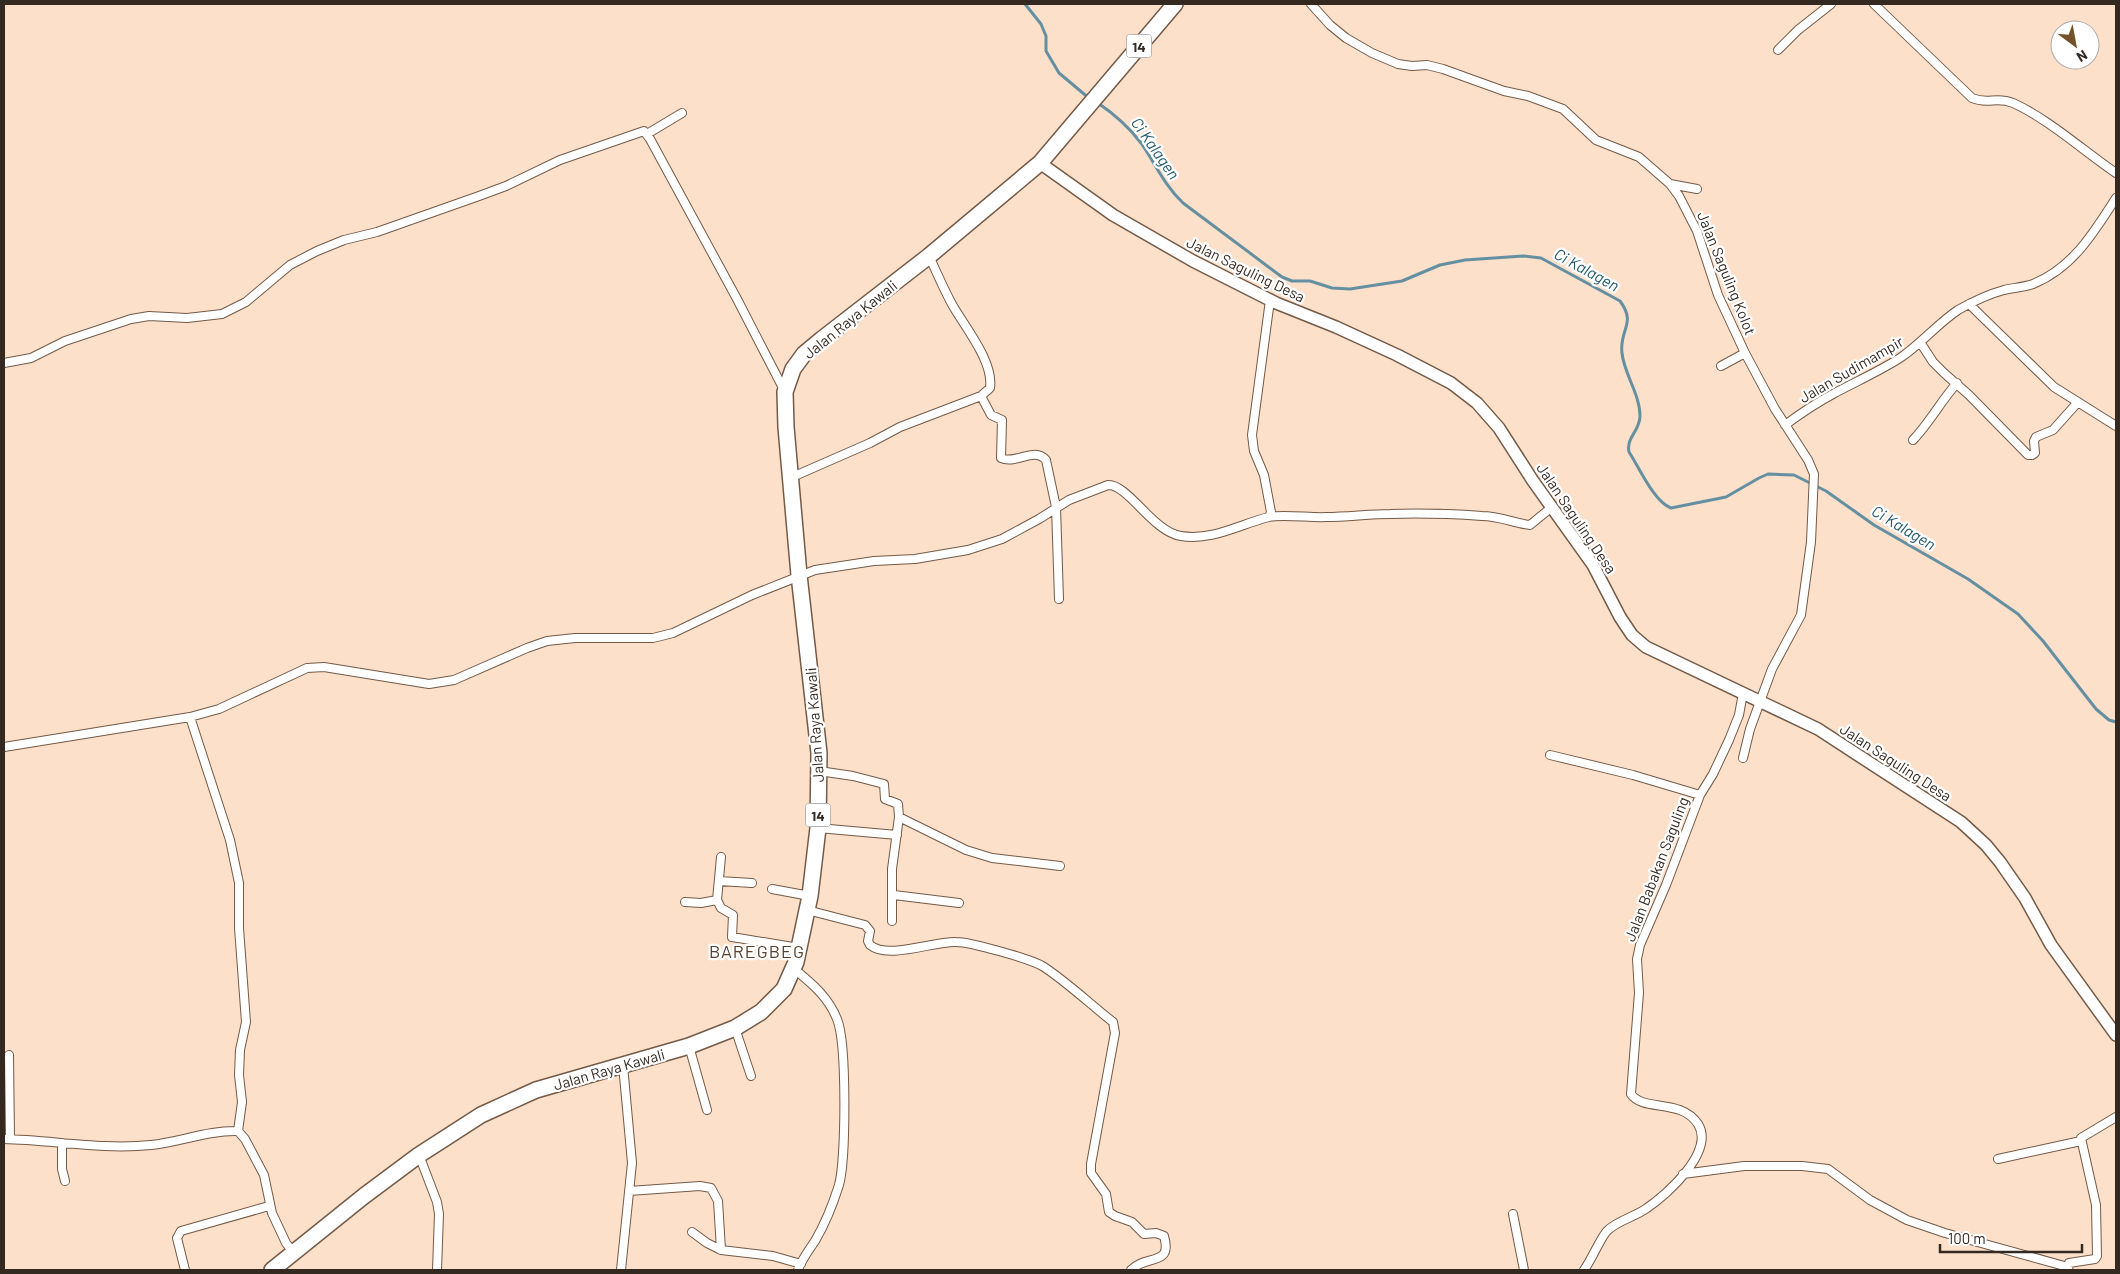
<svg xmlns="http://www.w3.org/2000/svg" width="2120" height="1274" viewBox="0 0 2120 1274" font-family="Barlow,sans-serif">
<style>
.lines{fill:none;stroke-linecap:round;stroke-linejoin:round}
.stream{stroke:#6490a2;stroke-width:3}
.street-casing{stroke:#735a47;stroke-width:10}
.secondary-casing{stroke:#735a47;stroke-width:14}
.highway-casing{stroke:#735a47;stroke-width:18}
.street{stroke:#fff;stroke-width:8}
.secondary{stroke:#fff;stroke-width:11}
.highway{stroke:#fff;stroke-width:15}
.labels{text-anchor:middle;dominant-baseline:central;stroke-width:4.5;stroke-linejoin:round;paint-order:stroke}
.shield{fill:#fff;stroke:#716964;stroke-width:1}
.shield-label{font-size:14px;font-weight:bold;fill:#342921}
.street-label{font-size:15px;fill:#342921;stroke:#fff}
.water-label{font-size:16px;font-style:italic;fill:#205a6e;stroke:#fff}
.quarter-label{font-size:18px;letter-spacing:1px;fill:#57402d;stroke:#fff}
</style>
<rect width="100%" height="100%" fill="#fde0ca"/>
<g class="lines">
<path class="stream" d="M1025 4 1041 24 1046 36V51L1059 73 1090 99
M1098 103C1114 114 1129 127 1141 143 1155 163 1164 185 1183 203L1282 277 1292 281H1310L1332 288 1350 289 1402 281 1440 265 1465 260 1523 256 1541 258 1620 301C1637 324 1619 329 1622 353 1624 374 1640 394 1640 416 1640 431 1626 437 1629 452 1639 467 1654 502 1671 508L1726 497 1759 478 1768 474 1794 475 1826 491 1874 525 1968 579 2018 614 2043 641 2096 709 2109 720 2116 722"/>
<g class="street-casing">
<path id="street" d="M1311 4 1330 25 1346 38 1372 53 1398 64 1412 66 1427 65 1443 69 1504 91 1528 96 1563 109 1596 140 1639 157 1670 184 1679 196 1697 231 1718 295 1745 353 1775 409 1808 460 1814 474 1811 542 1801 615 1772 669 1750 729 1743 758
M1874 4 1972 98C1988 105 1996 96 2013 103 2047 118 2085 152 2116 173
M1778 50 1798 30 1831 4
M647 134 682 113
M1670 184 1697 189
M1969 304 2054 387 2116 426
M1920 342 1933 362 1944 373 1969 395 2028 455H2032L2035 453 2034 441 2036 437 2053 430 2078 402
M4 363 31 358 65 341 131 319 149 316 187 318 222 314 246 302 290 265 317 251 344 240 377 232 479 196 506 186 560 160 644 131 650 139 737 299 784 390
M1721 366 1745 353
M981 396 991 415 1002 420 1001 458C1016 465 1034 446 1046 460L1056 507 1059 599
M1785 425C1800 414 1816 403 1833 394 1855 382 1878 372 1900 358 1921 344 1937 324 1958 310 1972 302 1989 294 2004 290 2013 288 2024 287 2033 284 2073 268 2094 232 2116 198
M1913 440C1930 422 1941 401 1957 383
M790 478 870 443 900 427 981 396 990 388C994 362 965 327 953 306 944 290 937 273 929 256
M1269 517 1271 512 1264 475 1254 451 1252 435 1270 300
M190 717 230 840 239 883V928L246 1022 240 1050 239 1075 242 1102 238 1131
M4 747 190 717 219 709 307 668 324 667 429 684 454 680 527 648 547 641 575 638H653L673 633 752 595 815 570 874 561 915 559 968 550 1002 539 1039 519 1069 500 1108 485C1128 484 1153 532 1181 536 1213 541 1240 524 1269 517 1281 514 1313 518 1326 517 1348 517 1369 514 1391 514 1421 513 1452 514 1482 516 1499 516 1514 523 1530 525L1552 507
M1550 755 1633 775 1700 795
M819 771 853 776 884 784 885 799 898 804 899 817 892 869V921
M899 817 966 850 992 858 1060 866
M818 828 897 835
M721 857 717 900 721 908 733 915 732 937 799 948
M719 881 752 883
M772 889 810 896
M894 895 959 903
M685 902 701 903 717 900
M807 910 865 925 870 931 868 941 870 945C888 960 934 941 956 942 970 942 1032 959 1044 967 1068 983 1090 1004 1113 1022L1115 1033 1091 1164V1173L1106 1194 1109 1212 1115 1216 1132 1222 1144 1234 1156 1233 1164 1236C1173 1267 1146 1254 1131 1270
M793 968C811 983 828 996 837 1019 847 1043 846 1160 839 1185 833 1204 825 1224 815 1241 809 1250 802 1259 798 1270
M735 1028 751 1076
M689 1046 707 1110
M9 1055 10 1139
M4 1139C52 1140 102 1150 151 1145 180 1142 209 1130 238 1131L245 1139 264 1175 272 1213 286 1243 293 1252
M62 1143V1169L65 1181
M419 1155 437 1202 439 1214 437 1270
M1998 1159 2081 1141
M1683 1174 1744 1166H1802L1828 1169 1870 1200 1907 1220 1945 1233 2068 1267
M629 1191 700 1186 711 1188 718 1201 721 1250
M1513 1214 1524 1270
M692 1232 707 1243 721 1250 773 1256 801 1264
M185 1270 177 1238 181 1231 269 1206
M621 1270 632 1163 623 1065
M1584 1270C1591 1261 1601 1237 1607 1231 1618 1220 1635 1217 1647 1208 1668 1194 1715 1151 1698 1124 1681 1098 1643 1112 1631 1094L1639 993 1637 959 1640 945 1666 885 1700 795 1713 774 1729 740 1739 715 1743 693
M2068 1270 2069 1263 2095 1259 2097 1256 2096 1205 2081 1138 2116 1117"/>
</g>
<g class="secondary-casing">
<path id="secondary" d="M1040 163 1113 215 1193 261 1276 303 1336 327 1397 355 1451 383 1477 403 1499 428 1533 481 1593 565 1620 617 1632 635 1646 647 1818 729 1961 822 1986 845 2000 862 2025 898 2051 945 2116 1035"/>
</g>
<g class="highway-casing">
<path id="highway" d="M272 1270 364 1196 419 1155 481 1115 536 1090 689 1046 735 1028 761 1012 784 989 796 962 810 896 818 828 819 753 799 575 786 427 785 392 793 369 804 354 822 339 929 256 1040 163 1175 4"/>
</g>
<use href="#street" class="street"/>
<use href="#secondary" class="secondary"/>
<use href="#highway" class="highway"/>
</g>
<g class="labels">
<g class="shield">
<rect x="1126.5" y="34.5" width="25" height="23" rx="4"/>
<rect x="805.5" y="803.5" width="25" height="23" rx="4"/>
</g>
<g class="shield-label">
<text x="1139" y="46">14</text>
<text x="818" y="815">14</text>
</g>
<g class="street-label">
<text transform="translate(1246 269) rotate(26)">Jalan Saguling Desa</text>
<text transform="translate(1727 273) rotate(68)">Jalan Saguling Kolot</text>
<text transform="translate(850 319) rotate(-39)">Jalan Raya Kawali</text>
<text transform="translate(1851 369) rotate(-30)">Jalan Sudimampir</text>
<text transform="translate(1577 518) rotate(56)">Jalan Saguling Desa</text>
<text transform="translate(814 725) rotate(-94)">Jalan Raya Kawali</text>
<text transform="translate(1896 762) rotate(33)">Jalan Saguling Desa</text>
<text transform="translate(1656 869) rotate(-69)">Jalan Babakan Saguling</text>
<text transform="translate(609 1069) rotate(-16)">Jalan Raya Kawali</text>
</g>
<g class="water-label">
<text transform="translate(1156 148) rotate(55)">Ci Kalagen</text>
<text transform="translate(1587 269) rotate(29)">Ci Kalagen</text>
<text transform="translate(1904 527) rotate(31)">Ci Kalagen</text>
</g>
<g class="quarter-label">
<text x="757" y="951">BAREGBEG</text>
</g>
</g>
<rect width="2120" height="1274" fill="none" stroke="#342921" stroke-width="10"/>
<g transform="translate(2075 45) rotate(148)"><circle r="24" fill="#ffffff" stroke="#aea9a6"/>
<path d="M0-4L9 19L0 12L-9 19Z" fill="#735229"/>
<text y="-8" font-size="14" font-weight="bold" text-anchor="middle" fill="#342921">N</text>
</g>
<path d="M1940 1244v8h142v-8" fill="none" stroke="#342921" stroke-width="2.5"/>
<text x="1948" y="1244" font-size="15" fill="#342921" stroke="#ffffff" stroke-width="4" paint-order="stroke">100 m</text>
</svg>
